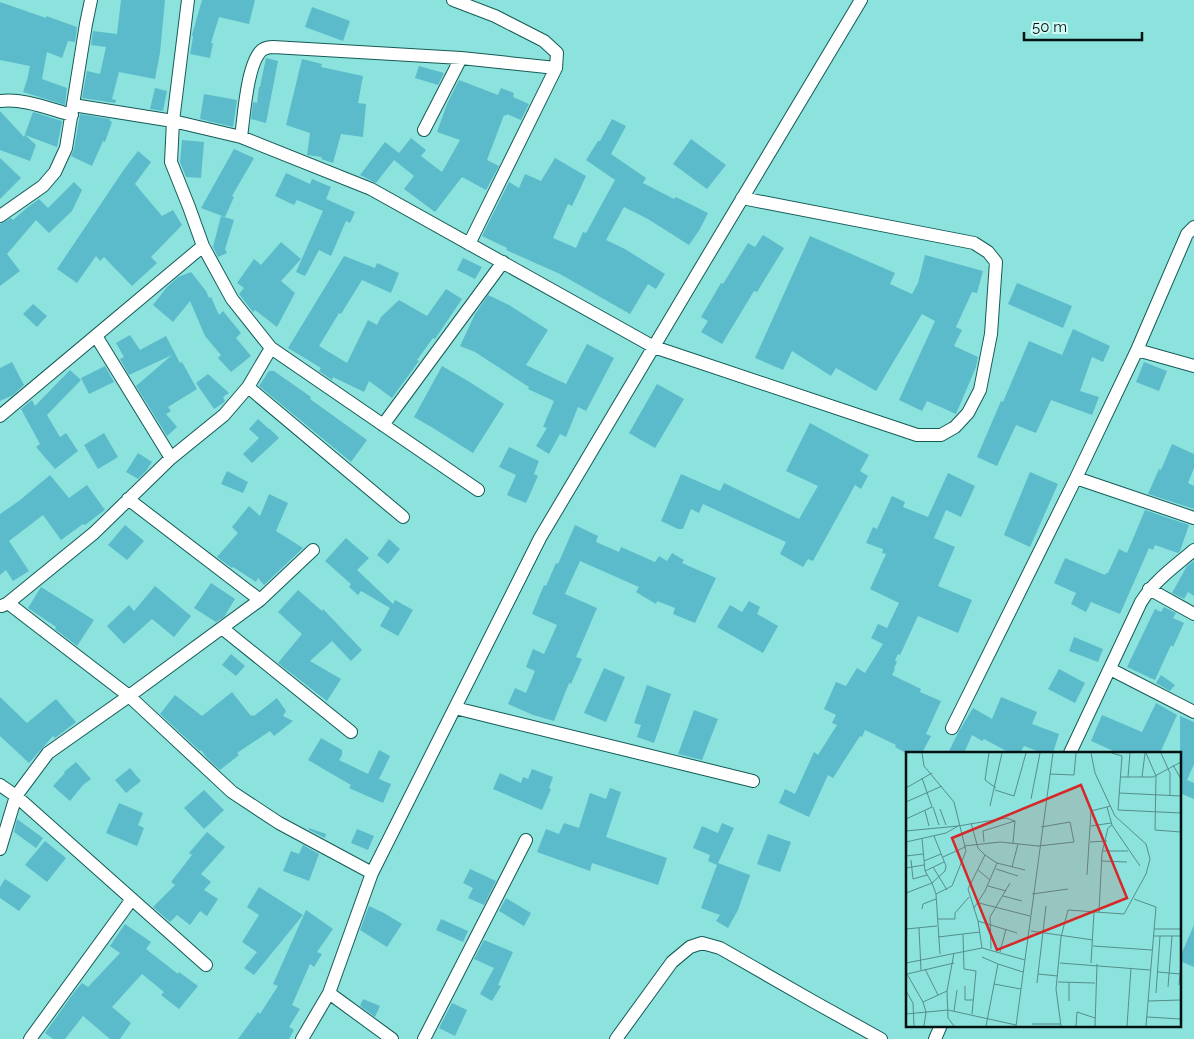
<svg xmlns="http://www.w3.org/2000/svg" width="1194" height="1039" viewBox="0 0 1194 1039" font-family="Raleway,sans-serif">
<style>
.building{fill:#5cbbcb}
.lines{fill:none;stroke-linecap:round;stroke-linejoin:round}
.street-casing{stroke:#145b57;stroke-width:14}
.street{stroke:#fff;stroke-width:12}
.inset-road{fill:none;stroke:#548f8b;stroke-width:1}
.view{fill:#d62828;fill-opacity:0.15;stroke:#d62828;stroke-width:2.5}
.inset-edge{fill:none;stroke:#001312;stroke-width:2.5}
</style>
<rect width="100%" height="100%" fill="#8ce2dc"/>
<path class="building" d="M121 0H165L160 53 155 79 119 72 112 99 116 100 115 103 82 98 87 71 100 74 106 47 91 45 93 31 117 34Z
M202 0H255L249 24 219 17 211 43H213L210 58 190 54 193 37 192 35Z
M0 2 46 18V16L77 27 75 42 68 41 62 58 47 52 42 79 67 88 65 105 23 92 27 80 30 66 0 60Z
M312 7 350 21 343 41 305 27Z
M266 58 278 61 266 123 251 119 253 102 257 103 259 87H260Z
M302 59 322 64 321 67 363 76 358 103 366 104 363 137 341 134 333 163 321 159 322 157 307 155 310 133 286 125Z
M419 66 444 73 438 85 415 78Z
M459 80 498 95 501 88 514 93 513 97 529 104 521 120 507 114 506 116 504 115 487 160 499 166 486 190 462 177 435 212 404 189 414 176 394 160 376 183 360 175 385 142 399 153 411 138 426 150 421 156 442 172 460 140 437 132 447 104Z
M155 88 167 91 163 111 150 109Z
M204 94 237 100 233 127 200 119Z
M0 111 24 137 33 112 62 121 57 147 25 135 36 145 30 161 0 150Z
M80 114 110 119V121L112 122 105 142 103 141 92 166 71 156 74 149Z
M612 119 626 126 611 154 646 178 643 183 674 199 676 197 708 213 700 229 689 245 648 219 624 207 606 240 625 249 665 274 656 289 648 284 630 314 560 274 506 250 507 248 482 236 509 182 519 188 525 174 541 181 555 158 586 176 572 206 568 204 553 238 576 248 583 232 586 233 615 180 586 160 598 141H600Z
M691 139 726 165 707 189 673 164Z
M182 140 204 142 201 178 186 177 180 162Z
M234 149 254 158 232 196 234 197 225 217 201 208Z
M138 151 151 162 135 184 162 216 173 210 182 225 151 257 157 263 132 286 104 257 100 261 96 256 77 283 57 269 125 168Z
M0 158 21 178 0 199Z
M286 173 310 184 312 179 331 187 326 199 355 212 350 223 346 221 331 256 319 250 305 276 296 272 323 211 297 200 294 205 275 196Z
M74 182 82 190 72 211 49 233 36 220 7 254 20 271 0 286V224L11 218 13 220 28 207 39 199 48 208Z
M221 216 234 220 225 249 227 253 218 257 213 247Z
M763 235 784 248 757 292 754 291 722 344 701 332 708 321 701 317 721 283 723 284 748 243 755 247Z
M810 236 895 273 890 284 912 294 918 283 925 255 983 271 977 293 972 292 956 327 962 330 954 346 978 357 976 367 956 414 927 401 922 411 899 400 935 321 922 314 876 391 836 368 831 376 792 351 783 370 755 358Z
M281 242 301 259 281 281 295 293 277 327 255 310 253 312 239 294 244 288 237 283 254 259 261 265Z
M344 256 375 268 377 263 399 273 391 293 362 280 341 314 339 313 319 346 347 363 368 320 377 325 381 317 399 300 427 316 446 289 462 299 435 339 433 338 417 360 419 361 392 398 369 381 364 392 333 377 332 380 319 371 321 368 288 348Z
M463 258 482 267 475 279 457 270Z
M191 272 206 291 209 298 211 297 219 315 223 311 241 333 236 338 251 356 231 372 218 358 221 355 205 336 190 301 173 322 153 305 167 287 178 277Z
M1017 283 1072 306 1063 328 1008 304Z
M488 295 509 305 548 330 526 365 566 384 587 344 614 358 586 411 578 407 566 437 560 434 549 454 536 446 547 428 543 427 554 401 528 389 529 387 475 352 460 346 475 314Z
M33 304 47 316 37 327 23 314Z
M1073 329 1110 346 1103 362 1092 357 1080 391 1099 397 1092 415 1051 400 1036 433 1016 425 997 466 977 457 1001 401 1003 402 1029 341 1062 355Z
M130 335 140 350 166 336 180 363 182 362 197 389 168 407 171 411 166 414 177 427 167 436 136 386 172 355 129 375 120 359 124 357 116 343Z
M12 362 24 385 13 395 0 401V368Z
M1144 362 1167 371 1159 391 1136 382Z
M105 366 114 382 89 394 81 378Z
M442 366 468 381 504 404 473 453 433 428 414 417Z
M70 370 81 380 47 415 60 437 66 433 78 451 55 469 36 447 40 444 21 409 32 400 35 406Z
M269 371H274L311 397 310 399 367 440 351 462 259 386Z
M208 374 229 393 223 397 225 401 223 403 214 409 196 383Z
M657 384 684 399 655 448 629 433Z
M258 419 269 429H270L279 438 252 463 243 454 259 438 249 429Z
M810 423 869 455 860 471 868 476 861 489 855 485 813 561 808 559 803 567 780 554 786 542 703 504 699 513 691 509 683 529H678L661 521 681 474 720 491 724 483 799 519 818 486 786 471Z
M104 433 118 457 98 469 84 445Z
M1172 444 1194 454V468L1188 483 1194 486V509L1148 494 1159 469 1161 470Z
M509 447 539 461 534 474 538 476 526 503 507 495 516 475 499 467Z
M138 453 152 462 146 471 138 479 126 472Z
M227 471 248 482 243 493 221 484Z
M1030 472 1058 484 1030 547 1004 535Z
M948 473 975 486 961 517 946 510 934 538 955 547 938 586 972 600 958 633 918 616 900 655 898 654 895 660 897 662 894 668 895 669 892 675 921 689 920 692 941 701 926 734 931 736 922 753H906L895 747 896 745 865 730 862 737 860 736 833 778 828 775 809 817 779 803 785 789 795 794 814 752 818 755 837 725 832 723 836 715 824 709 836 682 846 686 857 668 865 673 883 644 871 638 878 624 887 628 899 603 870 589 886 554 882 553 883 549 866 543 873 527 877 529 892 496 905 502 903 507 928 517Z
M50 475 69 498 87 485 105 510 85 525 83 524 61 540 43 515 9 541 29 571 13 581 6 570 0 575V514L19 501Z
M269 494 288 503 276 531 303 548 264 585 258 578 256 582 233 567 232 568 217 557 238 533 232 527 249 506 260 516Z
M1145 510 1189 525 1180 551 1178 553 1155 545 1153 550 1149 548 1120 614 1091 602 1086 612 1071 604 1076 593 1054 583 1065 558 1105 575 1106 573H1108L1119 549 1127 553Z
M125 525 144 541 127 560 108 545Z
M575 525 598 536 596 542 619 552 621 547 655 562 659 556 667 561 672 553 684 560 682 563 716 578 695 623 673 614 675 608 657 601 656 604 636 592 639 587 580 561 565 594 597 608 576 657 582 659 571 684 569 683 554 721 533 715 508 704 515 688 526 693 535 671 526 667 533 649 544 654 557 625 532 614 544 585 546 586 556 563 558 564Z
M346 538 369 558 357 570 393 604 395 600 413 610 398 636 380 626 391 606 390 608 361 591 358 595 349 587 351 584 325 561Z
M389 539 400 549 388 564 377 555Z
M1194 561V596L1188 592 1184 599 1172 593 1187 566Z
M211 583 235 599 224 617 216 622 194 608Z
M155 586 191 616 174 637 152 619 124 644 107 626 129 605 134 611Z
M41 587 94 620 77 646 55 629 56 627 28 608Z
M298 590 322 611 323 609 362 650 351 661 332 641 310 661 341 679 327 701 278 663 302 634 278 612Z
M749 601 760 607 757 614 778 626 763 653 717 627 730 605 742 612Z
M1164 607 1176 613 1173 618 1184 623 1173 647 1171 645 1155 680 1127 667 1155 609 1161 612Z
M1074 637 1103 649 1098 662 1069 651Z
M231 654 245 666 236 676 222 665Z
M604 668 625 677 606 722 584 713Z
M1059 669 1085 683 1075 703 1048 689Z
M1161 675 1175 685 1170 691 1156 683Z
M647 685 671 694 654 743 637 737 641 725 634 723Z
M232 692 251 716 253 715 254 716 277 698 286 711 283 716 293 721 274 736 270 731 237 753 239 755 220 770 207 758 201 750 200 751 160 714 175 695 202 716Z
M0 697 27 723 56 699 76 722 55 738 53 736 29 763 0 736Z
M1001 697 1037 712 1032 724 1059 734 1053 753H1042L1024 746 1020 753H1010L984 739 982 741 972 735 964 753H948L958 733 973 708 992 719Z
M1156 703 1177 715 1160 753H1118L1091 741 1102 715 1142 732Z
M694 710 718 719 702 760 678 754Z
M1180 716 1194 722V764L1187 780 1194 783V799L1182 794 1180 797Z
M321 738 342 750V755L339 760 368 774 379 750 390 756 379 779 391 784 383 803 349 788 351 785 308 760Z
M76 762 91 779 83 785 70 801 53 786 65 773 64 772Z
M130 768 141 781 126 793 115 780Z
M532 769 553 777 549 788 551 789 542 810 493 789 500 773 521 783 523 777 528 779Z
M610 788 621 792 606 837 667 858 658 885 592 863 590 871 537 852 546 829 559 834 564 823 579 828 590 793 606 799Z
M204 790 224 810 204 829 184 808Z
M119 803 143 813 138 825 144 828 137 846 106 833Z
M17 819 43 838 36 848 14 832Z
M722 823 734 828 718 863 750 875 738 910 728 928 716 921 720 915 701 908 717 865 708 861 710 855 693 848 702 826 718 833Z
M309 828 326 834 325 838 309 830Z
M357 829 374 836 368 850 351 843Z
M207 832 225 847 201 874 211 882 204 890 218 899 207 916 200 911 190 925 177 915 170 922 153 907 175 885 171 882 192 855 189 853Z
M768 834 791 842 780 872 757 864Z
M45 841 66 858 47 882 25 865Z
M303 845 319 854 309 881 283 871 291 851 299 854Z
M470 869 496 881 484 905 468 898 473 888 463 883Z
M5 879 31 896 19 911 0 898V887Z
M259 887 303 915 254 975 244 968 257 952 242 942 259 915 247 907Z
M506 898 531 913 524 926 499 911Z
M369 906 384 913 402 924 387 947 360 930Z
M306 910 333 929 317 952 322 954 314 967 310 964 292 1005 300 1009 289 1027 294 1030 289 1039H238L258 1012 260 1014 278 986 273 984Z
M441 919 468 931 463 942 436 930Z
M125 924 151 942 146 949 178 974 179 972 198 986 179 1009 161 995 164 992 142 974 112 1007 131 1023 120 1039H110L83 1016 65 1039H53L45 1033 75 991 82 983 88 987 120 953 110 946Z
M1194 925V967L1180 961V957Z
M484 940 513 952 498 985 501 986 492 1001 480 994 494 968 474 959Z
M363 999 380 1006 375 1017 360 1006Z
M452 1003 467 1010 455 1036 439 1028Z"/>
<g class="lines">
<g class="street-casing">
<path id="street" d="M188 0 173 121 171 162 189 207 203 246 232 299 271 348 478 490
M453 0 495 16 544 41 557 53 556 68 469 244
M0 101C24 98 49 109 72 115
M73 105 173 121 241 137 371 189 654 347 917 435H941L955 427 968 413 980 390 991 334 996 262 988 252 974 243 742 198
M424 130 461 58
M241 137C244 116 247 63 262 50 265 48 269 47 273 47L461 58 556 68
M0 216 43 186 55 172 66 148 86 24 91 0
M96 336 171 458
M1137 350 1194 366
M248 387 403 517
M0 416 203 246
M383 425 503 262
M1076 478 1194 518
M128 499 260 600
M1149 589 1194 614
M8 603 129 696 232 792 279 823 372 873
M2 606 8 603 94 533 171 458 224 415 248 387 271 348
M222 628 351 732
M1110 669 1194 712
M455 708 753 781
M952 728 1076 478 1137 350 1187 234 1194 227
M1070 753 1141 602C1155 580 1174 567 1194 550
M0 785 16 796 206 965
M0 849 16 796 48 753 129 696 260 600 313 550
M329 993 392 1039
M30 1039 132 899
M302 1039 329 993 372 873 540 538 697 274 861 0
M424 1039 526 840
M616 1039 672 962 690 947 702 943 720 948 816 1003 881 1039
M935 1039 941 1025"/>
</g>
<use href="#street" class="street"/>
</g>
<g transform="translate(906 752)">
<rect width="275" height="275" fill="#8ce2dc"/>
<path class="inset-road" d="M16 1 18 14 48 50 60 99 46 134 30 142M83 1 79 28 90 36M206 1 216 4 212 58 275 61M240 1 250 24 249 78 275 80M255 1 264 21V44M267 13 275 27M144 22 168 23 170 1M215 25H247L275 10M222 25 224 1M236 25 239 1M0 36 26 21M89 38 108 44 120 1M213 41 275 44M125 47 134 1M0 50 36 34M84 54 96 1M27 55 33 73M201 55 206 73 234 114M34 57 40 73M19 59 23 74M0 67 26 55 16 26M65 71 72 96 79 103 91 111 119 118M185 74 205 71M0 79 52 74M28 84 40 114 39 119 26 131 30 142 34 202M0 90 40 81 52 74 100 66 109 69 107 91M78 90 77 79 109 69M184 90 201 89M58 94 94 90 132 94 168 90 164 70 135 75M196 99H222M0 104 17 102M37 105 59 95M5 108 7 127 21 123M18 109 35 102M196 109 221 110M27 115 41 138M106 115 112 92M0 116 18 113M90 117 112 124M72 118 84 128M19 119 38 110M181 123 185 59 205 54M82 134 100 139M0 141 26 131 19 119 16 86M126 142 162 137M97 144 116 149M228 147 250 155 240 274M73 151 124 164M68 156 79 139 91 111M16 157 17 152 30 147M193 160 196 101 202 76 206 73M31 167H49V161L63 145M72 169 111 181M13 176 15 218M0 177 31 174M248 177H275M125 179 187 188M57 182 58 217 70 219 66 262M247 184H275M32 185 74 180M187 194 246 198M76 196 72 169 62 137 79 103M85 197 84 165 104 131M94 200 100 177M48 201 41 239 42 266 48 274M76 205 92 212M0 211 76 196 119 208M154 211 244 218M185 211 188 160M19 217 32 243M252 220 274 222M132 222 152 224M152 230 189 231M131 231 140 154M88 232 115 237M273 233 275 212M59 234V248H67M262 235 266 184M0 239 7 251 8 274M250 241 254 184M163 249V230M242 249 275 248M17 250 41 239M48 259 51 238M0 262 42 258 110 273M241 265 275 267M126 272H154M18 274 20 260 17 250 1 222 48 211M80 274 92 212 117 220M110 274 147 1M155 274 150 237 155 185 162 158 218 162 240 122 244 107 240 92 209 64 189 21 185 1M170 274 171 260 189 266M189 274 191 212M221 274 225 216"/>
<path class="view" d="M175 33 221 146 91 198 46 86Z"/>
<rect width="275" height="275" class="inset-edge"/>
</g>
<path d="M1024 32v8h118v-8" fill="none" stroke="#001312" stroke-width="2.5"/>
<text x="1032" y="32" font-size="15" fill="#001312" stroke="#d2faf6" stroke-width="4" paint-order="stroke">50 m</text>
</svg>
